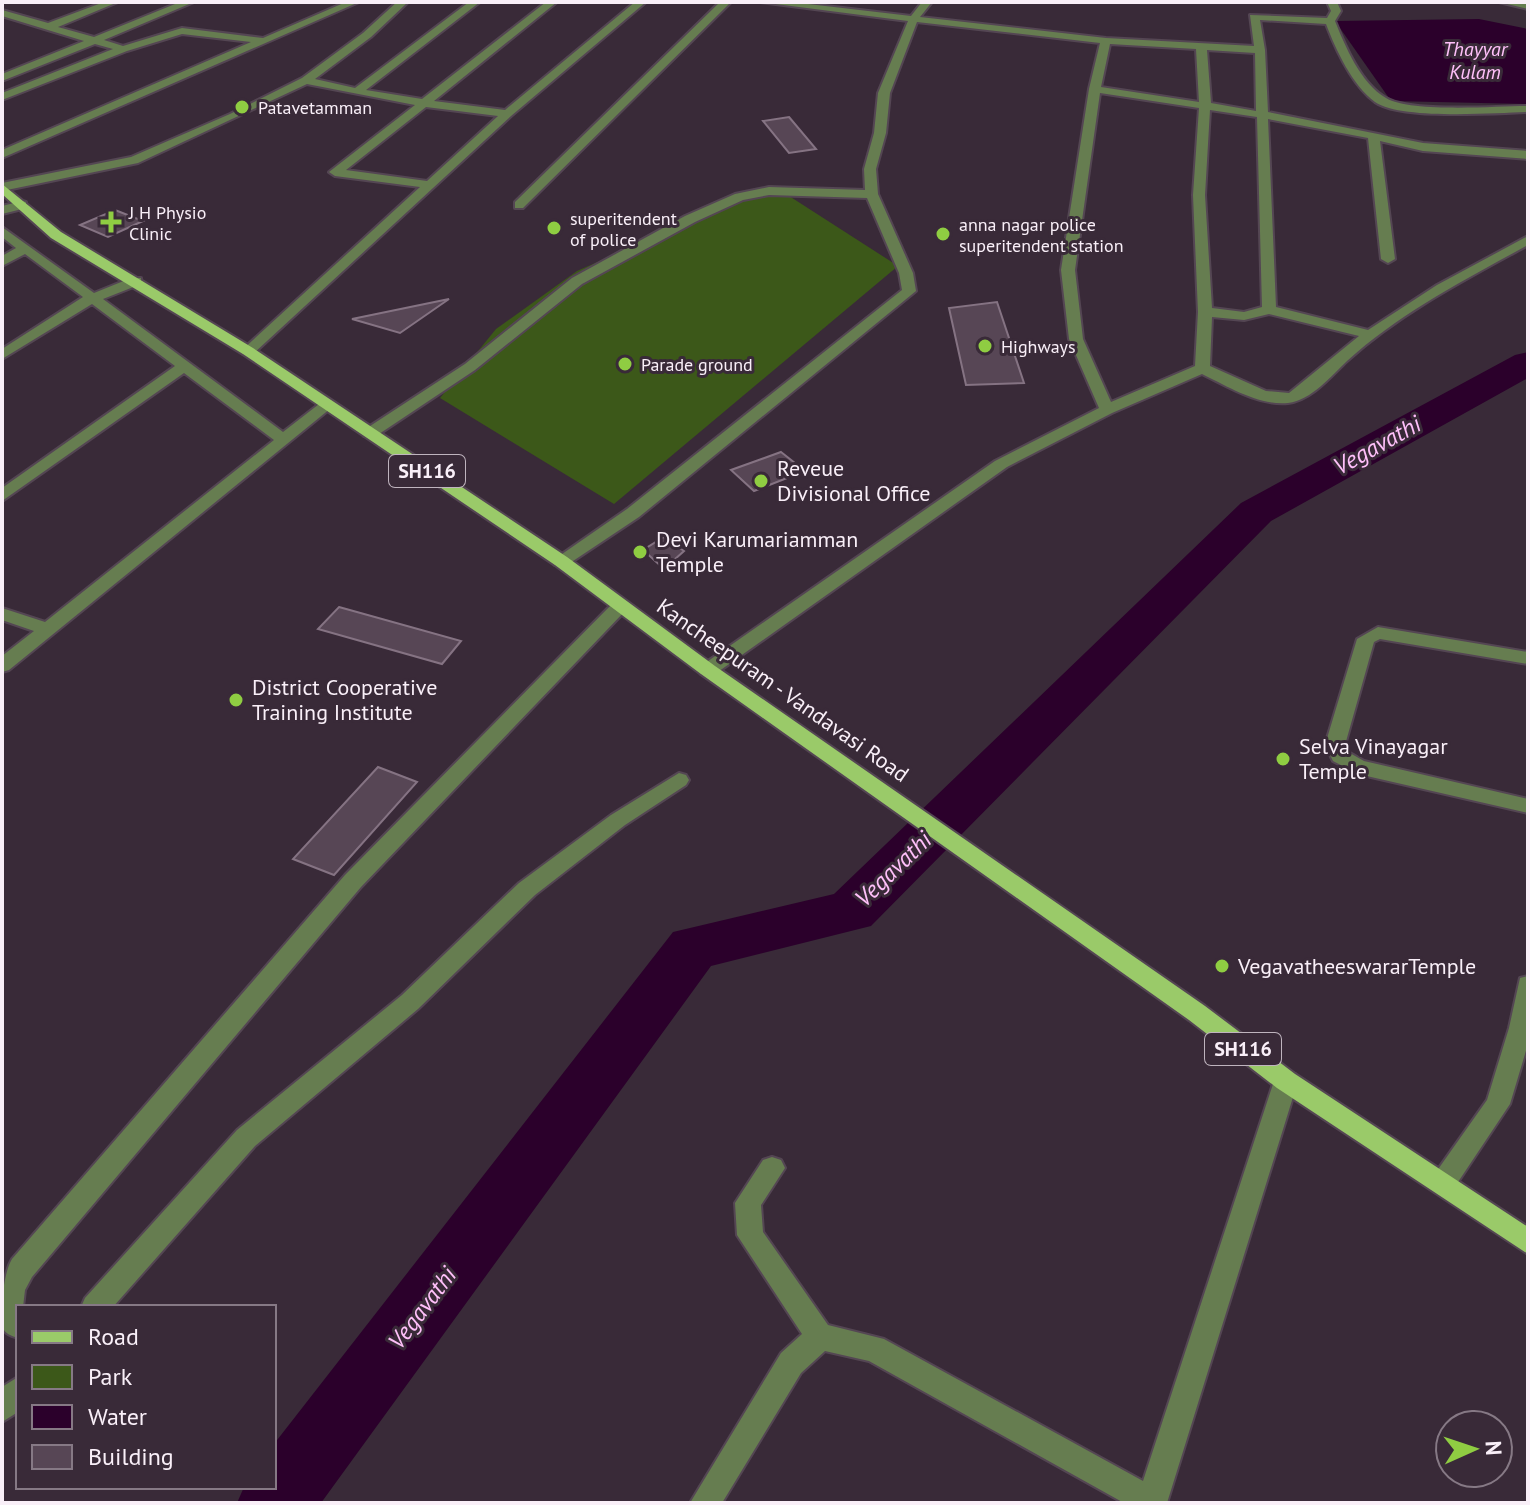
<svg xmlns="http://www.w3.org/2000/svg" width="1530" height="1505" viewBox="0 0 1530 1505" font-family="'PT Sans',sans-serif">
<style>
.green{fill:#3c5819}
.water{fill:#2b002b}
.lines{fill:none;stroke-linecap:round;stroke-linejoin:round}
.river{fill:#2b002b;fill-rule:evenodd}
.building{fill:#574655;stroke:#857383;stroke-width:2}
.minor-casing{stroke:#544653;stroke-width:4}
.major-casing{stroke:#544653;stroke-width:4}
.minor{fill:#667d50;fill-rule:evenodd}
.major{fill:#9aca69;fill-rule:evenodd}
.poi-dot{fill:#8fcd42;stroke:#392a38;stroke-width:3}
.labels{text-anchor:middle;dominant-baseline:central;stroke-width:6;stroke-linejoin:round;paint-order:stroke}
.far-poi-label{font-size:18px;fill:#f9eff8;stroke:#392a38;text-anchor:start}
.far-water-label{font-size:20px;font-style:italic;fill:#ffc0fa;stroke:#392a38}
.shield{fill:#392a38;stroke:#bfb4be;stroke-width:2}
.shield-label{font-size:20px;font-weight:bold;fill:#f9eff8}
.poi-label{font-size:22px;fill:#f9eff8;stroke:#392a38;text-anchor:start}
.street-label{font-size:22px;fill:#f9eff8;stroke:#392a38}
.water-label{font-size:24px;font-style:italic;fill:#ffc0fa;stroke:#392a38}
</style>
<rect width="100%" height="100%" fill="#392a38"/>
<path class="green" d="M772 185 898 266 614 504 440 398 496 329 577 271Z"/>
<path class="water" d="M1479 19 1528 29V104L1391 101 1335 21Z"/>
<g class="lines">
<path class="river" d="M1528 352V378L1271 521 871 926 711 966 321 1503H237L244 1487H274V1444L673 932 834 894 1241 503 1515 355Z"/>
</g>
<path class="building" d="M789 117 816 149 789 153 763 121Z
M115 210 143 221 108 237 80 225Z
M449 299 400 333 352 319Z
M997 302 1024 383 966 385 949 308Z
M781 452 805 471 754 491 731 470Z
M664 537 684 551 664 569 643 550Z
M339 607 461 641 442 664 318 629Z
M378 767 417 782 334 875 293 859Z"/>
<g class="lines">
<g class="minor-casing">
<path id="minor" d="M104 2H118L58 27 94 37 180 2H194L104 40 123 46 182 28 263 38 346 2H359L2 158V150L251 42 182 34 127 51 2 100V93L113 49 95 44 2 81V74L84 41 2 16V10L48 23Z
M397 2H408L371 37 315 79 355 88 469 2H480L366 90 422 99 546 2H557L434 101 505 110 635 2H646L511 116 253 354H243L241 351 420 187 335 176 329 172 415 105 307 84 138 163 2 191V183L131 157 230 114 302 78 363 33ZM426 107 498 116 427 181 346 170Z
M720 2H731L523 208H515V202Z
M760 2H791L911 16 922 2H932L920 17 1106 38 1254 46 1250 15 1327 18 1331 11 1327 2H1337L1341 11 1335 21C1345 46 1361 84 1386 98 1411 113 1497 106 1528 106V112C1494 113 1401 120 1375 102 1352 85 1336 50 1326 24L1260 20 1265 50 1268 112 1423 143 1528 151V159L1423 151 1380 141 1395 259 1388 263 1381 259 1368 138 1268 119 1276 307 1368 330 1437 285 1528 236V245C1466 279 1400 313 1347 361 1331 376 1312 400 1288 403 1259 406 1227 386 1202 374L1112 413 1007 467 715 674H701L699 670 701 666 995 461 1099 408 1069 339 1061 270 1089 89 1100 43 917 22 890 93 886 133 876 169 878 194 913 273 916 291 639 517 567 565H555L552 561 627 509 902 290 899 273 867 198 769 195 743 200 695 222 582 284 475 370 376 436H364V430L465 364 572 278 685 216 735 194 769 187 865 190 864 169 874 133 878 93 908 21ZM1110 44 1196 49 1199 102 1101 87ZM1207 50 1255 53 1256 111 1211 103ZM1100 93 1199 108 1193 195 1198 312 1195 366 1111 402 1083 339 1075 270ZM1210 110 1257 117 1262 307 1244 312 1212 308 1205 195ZM1269 314 1359 336 1289 393 1266 391 1210 366 1212 317 1244 320Z
M1499 2 1528 3V9Z
M22 201 26 202V208L2 214V206Z
M2 227 94 293 131 278H141V284L103 299 283 432 323 401 328 399 336 404 9 670 2 672V656L34 631 2 620V608L45 622 274 440 184 373 2 501V488L175 366 92 304 2 359V349L83 297 25 254 2 266V256L16 248 2 237Z
M620 600 629 606 626 610 361 887 32 1277 25 1290 23 1307H18V1338C12 1336 5 1334 3 1328 0 1310 3 1274 12 1259L345 875 614 602Z
M1378 627 1528 652V664L1380 639 1374 642 1345 745 1348 752 1364 761 1528 799V813L1358 774 1333 761 1325 745 1357 639Z
M679 773 686 775 689 780 686 785 625 825 535 895 418 1009 255 1146 113 1307H81L85 1298 237 1130 402 995 519 883 611 815Z
M1528 976V1044L1510 1104 1452 1191 1443 1195 1434 1191 1430 1183 1434 1175 1487 1100 1509 1028 1520 978Z
M1286 1071 1295 1074 1298 1081 1167 1503H1124L869 1361 825 1351 801 1373 722 1503H690L781 1353 802 1334 737 1235 735 1203 763 1160 772 1157 781 1160 785 1168 761 1205 763 1232 828 1325 884 1339 1143 1481 1274 1081 1277 1074Z
M18 1377V1412L2 1422V1387Z"/>
</g>
<g class="major-casing">
<path id="major" d="M2 184 61 232 253 348 567 557 715 666 1205 1006 1295 1074 1528 1227V1254L1277 1088 1189 1020 701 674 555 565 243 354 51 238 2 194Z"/>
</g>
<use href="#minor" class="minor"/>
<use href="#major" class="major"/>
</g>
<g class="poi-dot">
<circle cx="242" cy="107" r="8"/>
<path d="M107 210h8v8h8v8h-8v8h-8v-8h-8v-8h8z"/>
<circle cx="554" cy="228" r="8"/>
<circle cx="943" cy="234" r="8"/>
<circle cx="985" cy="346" r="8"/>
<circle cx="625" cy="364" r="8"/>
<circle cx="761" cy="481" r="8"/>
<circle cx="640" cy="552" r="8"/>
<circle cx="236" cy="700" r="8"/>
<circle cx="1283" cy="759" r="8"/>
<circle cx="1222" cy="966" r="8"/>
</g>
<g class="labels">
<g class="far-poi-label">
<text x="258" y="107">Patavetamman</text>
<text x="129" y="212">J H Physio<tspan x="129" dy="21">Clinic</tspan></text>
<text x="570" y="218">superitendent<tspan x="570" dy="21">of police</tspan></text>
<text x="959" y="224">anna nagar police<tspan x="959" dy="21">superitendent station</tspan></text>
<text x="1001" y="346">Highways</text>
<text x="641" y="364">Parade ground</text>
</g>
<g class="far-water-label">
<text x="1475" y="49">Thayyar<tspan x="1475" dy="23">Kulam</tspan></text>
</g>
<g class="shield">
<rect x="389" y="455" width="76" height="32" rx="6"/>
<rect x="1205" y="1033" width="76" height="32" rx="6"/>
</g>
<g class="shield-label">
<text x="427" y="471">SH116</text>
<text x="1243" y="1049">SH116</text>
</g>
<g class="poi-label">
<text x="777" y="468">Reveue<tspan x="777" dy="25">Divisional Office</tspan></text>
<text x="656" y="539">Devi Karumariamman<tspan x="656" dy="25">Temple</tspan></text>
<text x="252" y="687">District Cooperative<tspan x="252" dy="25">Training Institute</tspan></text>
<text x="1299" y="746">Selva Vinayagar<tspan x="1299" dy="25">Temple</tspan></text>
<text x="1238" y="966">VegavatheeswararTemple</text>
</g>
<g class="street-label">
<text transform="translate(783 690) rotate(35)">Kancheepuram - Vandavasi Road</text>
</g>
<g class="water-label">
<text transform="translate(1377 445) rotate(-29)">Vegavathi</text>
<text transform="translate(893 869) rotate(-44)">Vegavathi</text>
<text transform="translate(422 1308) rotate(-53)">Vegavathi</text>
</g>
</g>
<rect width="1530" height="1505" fill="none" stroke="#f9eff8" stroke-width="8"/>
<rect x="16" y="1305" width="260" height="184" fill="#392a38" stroke="#867985" stroke-width="2"/>
<rect x="32" y="1331" width="40" height="12" fill="#9aca69" stroke="#867985" stroke-width="2"/>
<text x="88" y="1345" font-size="24" fill="#f9eff8">Road</text>
<rect x="32" y="1365" width="40" height="24" fill="#3c5819" stroke="#867985" stroke-width="2"/>
<text x="88" y="1385" font-size="24" fill="#f9eff8">Park</text>
<rect x="32" y="1405" width="40" height="24" fill="#2b002b" stroke="#867985" stroke-width="2"/>
<text x="88" y="1425" font-size="24" fill="#f9eff8">Water</text>
<rect x="32" y="1445" width="40" height="24" fill="#574655" stroke="#867985" stroke-width="2"/>
<text x="88" y="1465" font-size="24" fill="#f9eff8">Building</text>
<g transform="translate(1474 1449) rotate(87)"><circle r="38" fill="#392a38" stroke="#867985" stroke-width="2"/>
<path d="M0-6L14 30L0 20L-14 30Z" fill="#8fcd42"/>
<text y="-12" font-size="22" font-weight="bold" text-anchor="middle" fill="#f9eff8">N</text>
</g>
</svg>
